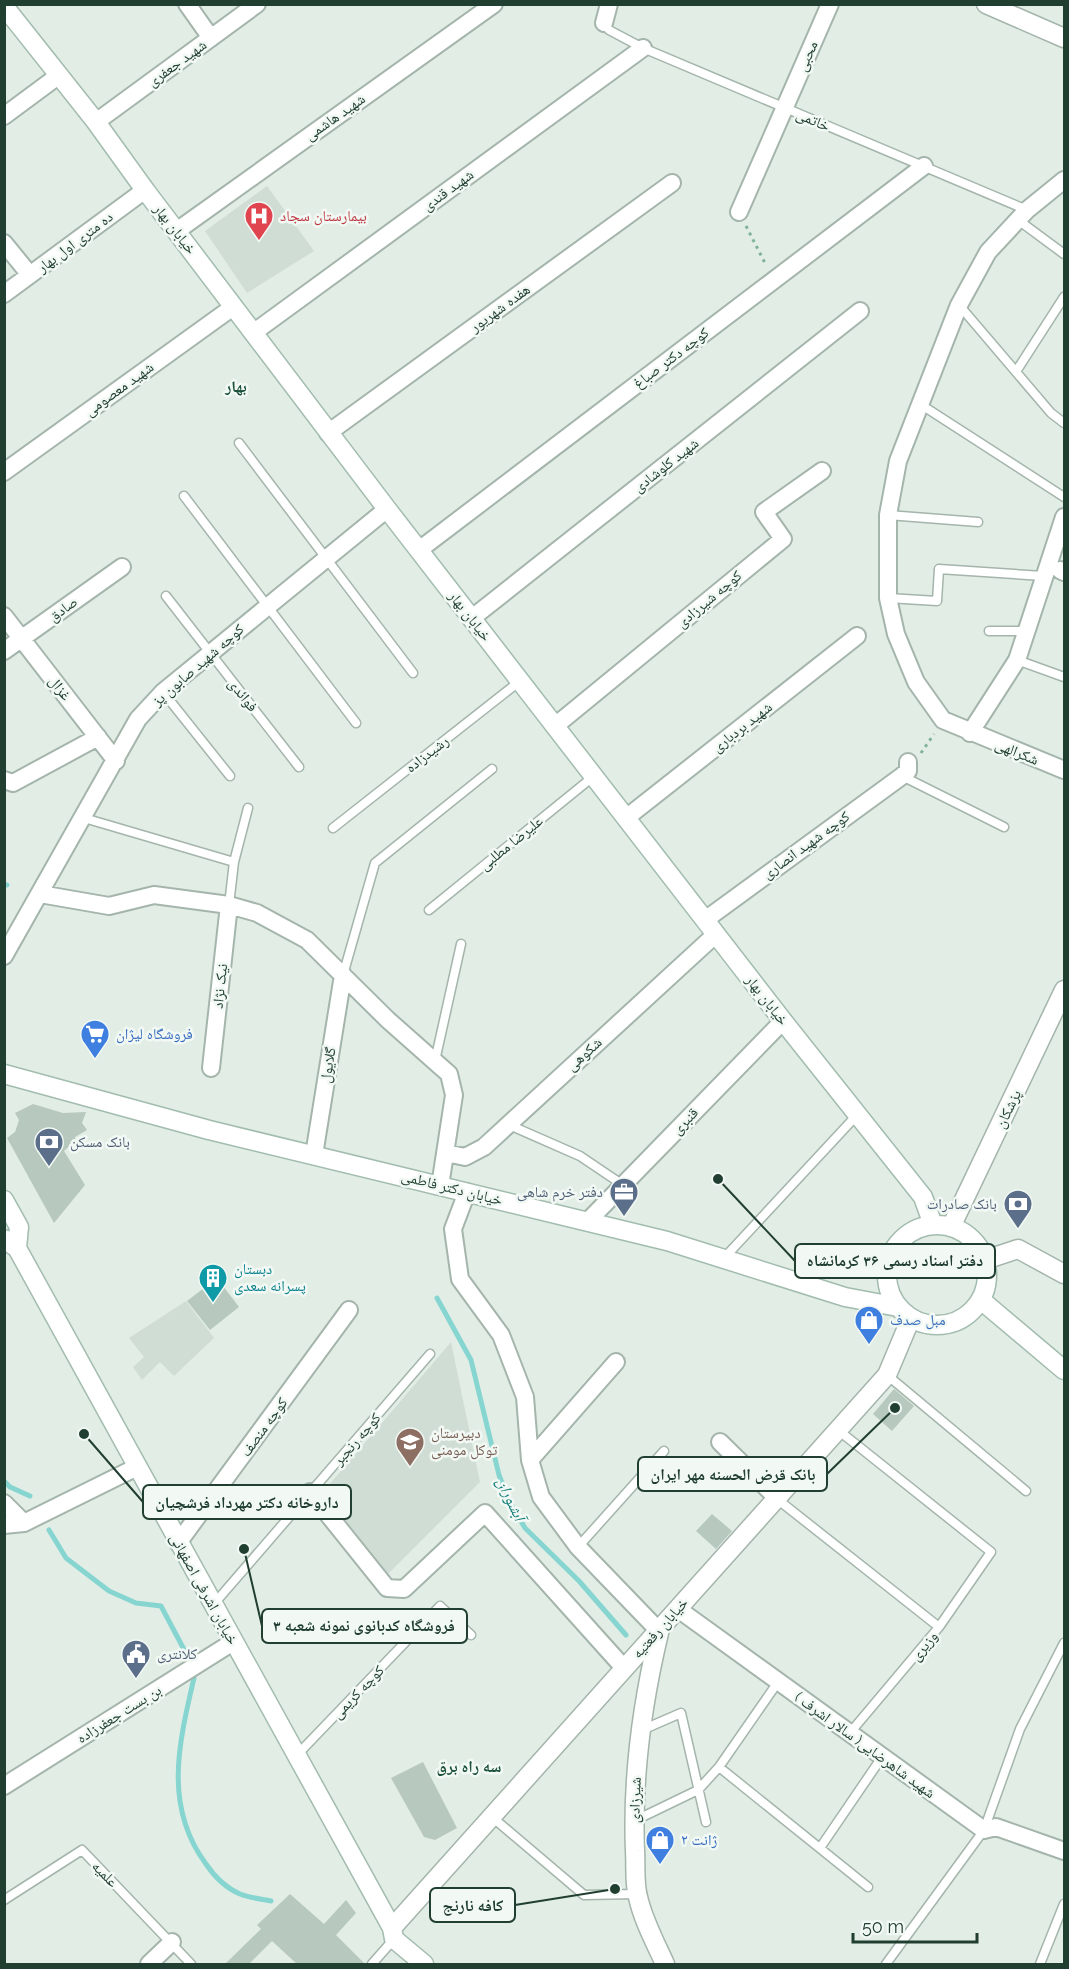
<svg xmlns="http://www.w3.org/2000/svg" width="1069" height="1969" viewBox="0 0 1069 1969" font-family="Raleway,'Noto Naskh Arabic',sans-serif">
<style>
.built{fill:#d0ddd4}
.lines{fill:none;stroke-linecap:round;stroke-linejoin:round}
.stream{stroke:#86d5d1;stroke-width:5}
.building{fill:#b7c8be}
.service-casing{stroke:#a4b5ab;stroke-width:11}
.minor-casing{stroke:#a4b5ab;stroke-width:20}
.tertiary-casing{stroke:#a4b5ab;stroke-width:21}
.secondary-casing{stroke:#a2bcae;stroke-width:21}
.path{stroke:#80b298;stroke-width:3;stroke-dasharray:3 4.5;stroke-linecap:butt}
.service{stroke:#fff;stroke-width:8}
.minor{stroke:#fff;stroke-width:16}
.tertiary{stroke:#fff;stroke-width:18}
.secondary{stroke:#fff;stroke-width:18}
.labels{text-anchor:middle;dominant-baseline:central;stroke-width:5;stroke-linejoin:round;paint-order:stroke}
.street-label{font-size:15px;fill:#203f30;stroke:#f2f9f4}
.health-label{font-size:15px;fill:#be3a42;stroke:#f2f9f4;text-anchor:start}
.shop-label{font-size:15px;fill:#366cbe;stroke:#f2f9f4;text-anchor:start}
.service-label{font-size:15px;fill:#4e5e75;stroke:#f2f9f4;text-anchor:start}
.culture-label{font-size:15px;fill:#0d838f;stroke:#f2f9f4;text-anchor:start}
.education-label{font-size:15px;fill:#785e54;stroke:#f2f9f4;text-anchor:start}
.neighbourhood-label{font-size:16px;font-weight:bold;fill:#1b5239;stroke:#f2f9f4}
.water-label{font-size:16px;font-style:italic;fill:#177f7b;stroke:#f2f9f4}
.leader{fill:none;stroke:#203f30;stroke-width:2}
.callout-dot{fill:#203f30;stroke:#f2f9f4;stroke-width:2}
.callout{fill:#f2f9f4;stroke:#203f30;stroke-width:2}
.callout-label{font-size:16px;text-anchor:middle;font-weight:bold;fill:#203f30}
</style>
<rect width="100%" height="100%" fill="#e2ede5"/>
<path class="built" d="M267 186 314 251 247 293 205 231Z
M186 1301 214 1338 174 1376 160 1362 142 1380 133 1367 144 1357 129 1338Z
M451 1342 480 1482 388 1574 323 1492Z"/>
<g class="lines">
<path class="stream" d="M4 884 7 885
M437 1298 471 1360 499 1475 510 1503 525 1528 579 1581 626 1635
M4 1481 10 1487 30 1496
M49 1530 66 1558 109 1591 136 1603 161 1606 188 1657
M194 1678C179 1743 163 1806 206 1864 214 1876 226 1888 240 1894 250 1898 261 1899 271 1901"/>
</g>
<path class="building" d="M33 1104 63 1113 86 1112 82 1123 87 1130 75 1137V1141L64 1151 85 1185 54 1223 7 1138 15 1132 19 1120 15 1113Z
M217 1278 239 1307 210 1330 187 1301Z
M894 1389 914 1406 892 1431 873 1414Z
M712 1514 732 1531 716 1549 696 1531Z
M423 1762 457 1828 435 1840 424 1837 391 1778Z
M290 1894 324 1924 346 1900 356 1913 336 1935 366 1965H298L272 1941 248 1965H224L261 1929 257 1925Z"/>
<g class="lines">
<g class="service-casing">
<path id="service" d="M604 23 609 30 643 48 1027 210
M1018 220 1064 254
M959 305 1051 413 1064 423
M1017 370 1064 297
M920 404 1064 497
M239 443 413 673
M184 496 356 723
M888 515 978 522
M166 596 299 767
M888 598 937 601 939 569 1043 576
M989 631H1027
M1017 660 1064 677
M163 692 230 776
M902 776 1004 827
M84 818 234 862
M333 828 520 681
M229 905 234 862 248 808
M429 910 594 776
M343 975 375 863 492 769
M435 1061 461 944
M507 1124 580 1156 623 1185
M725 1257 857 1115
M887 1375 1026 1491
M838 1430 991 1552 939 1627 849 1734
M777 1499 939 1627
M578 1547 664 1451
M213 1605 430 1354
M642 1730 681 1713 706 1822
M297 1755 440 1606 471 1635
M719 1767 868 1887
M492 1817 584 1895 637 1894
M636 1820 698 1790 719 1767 778 1682
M820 1848 882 1757
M4 1900 82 1850 191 1964
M372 1964 394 1939
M886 1964 984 1830 1020 1729 1064 1643
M1040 1964 1064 1904"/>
</g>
<g class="minor-casing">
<path id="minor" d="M187 4 211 38
M604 23 609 4
M4 116 58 76
M96 122 257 4
M1064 180 1027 210 988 252 959 305 898 461 888 515V598L896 634 916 682 943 720 1064 770
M739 212 830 4
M178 230 494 4
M4 243 30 275
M4 294 145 190
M253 333 643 48
M328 433 672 183
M4 472 233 307
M419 550 924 166
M1060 570 1064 572
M4 616 116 761
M472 618 860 311
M4 651 122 567
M555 726 783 539 764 512 822 471
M970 733 1017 660 1064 517
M4 780 13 783 98 737
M626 818 857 636
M40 894 109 906 154 895 229 905 257 913 307 940 388 1020 449 1074 454 1095 440 1186
M705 920 902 776 908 771V762
M4 956 138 719 163 692 387 509
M211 1068 229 905
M446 1153 465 1157 484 1147 716 934
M314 1155 343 975
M467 1192 453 1229 460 1279 501 1335 525 1397 530 1460
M588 1221 783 1021
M616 1362 530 1460 541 1497 578 1547 659 1631
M720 1442 777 1498
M310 1492 387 1588 404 1589 485 1513 624 1668
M4 1503 24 1523
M4 1525 24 1523 137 1467
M178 1543 349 1310
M678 1609 984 1830 996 1827 1064 1851
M4 1786 233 1642
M149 1964 172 1942"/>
</g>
<g class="tertiary-casing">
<path id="tertiary" d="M986 4 1064 38
M951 1227 1064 990
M985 1260 1018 1249 1064 1274
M659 1633C642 1704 632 1777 635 1851 636 1866 634 1882 638 1897 643 1920 655 1942 665 1964
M392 1928 887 1375 911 1318"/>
</g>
<g class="secondary-casing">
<path id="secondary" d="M4 6 96 122 145 190 387 509 783 1021 923 1197 933 1225
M4 1074 209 1130 667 1241 845 1297 898 1307
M4 1200 19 1227 17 1248
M887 1275a50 50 0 1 1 100 0a50 50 0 1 1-100 0Z
M4 1239 17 1248 392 1928 394 1939 424 1964
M981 1300 1064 1370"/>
</g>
<path class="path" d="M746 226 766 265
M921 753 934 734"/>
<use href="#service" class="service"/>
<use href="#minor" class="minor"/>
<use href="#tertiary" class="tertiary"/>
<use href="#secondary" class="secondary"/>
</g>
<defs>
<g id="hospital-pin" transform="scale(1.5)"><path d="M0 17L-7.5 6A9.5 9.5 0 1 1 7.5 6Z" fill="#e0444e" stroke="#f2f9f4"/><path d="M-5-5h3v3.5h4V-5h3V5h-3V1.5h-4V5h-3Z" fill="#fff"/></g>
<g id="supermarket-pin" transform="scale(1.5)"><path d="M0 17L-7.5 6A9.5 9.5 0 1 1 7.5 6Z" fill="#3f7fe0" stroke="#f2f9f4"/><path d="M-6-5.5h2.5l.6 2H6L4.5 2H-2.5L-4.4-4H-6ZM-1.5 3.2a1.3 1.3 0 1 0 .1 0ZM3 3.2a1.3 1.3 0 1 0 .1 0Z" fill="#fff"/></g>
<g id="bank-pin" transform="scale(1.5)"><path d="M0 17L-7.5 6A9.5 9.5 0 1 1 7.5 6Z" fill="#5c6f8a" stroke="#f2f9f4"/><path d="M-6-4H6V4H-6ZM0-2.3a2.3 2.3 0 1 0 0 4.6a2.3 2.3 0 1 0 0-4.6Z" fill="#fff"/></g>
<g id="office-pin" transform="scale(1.5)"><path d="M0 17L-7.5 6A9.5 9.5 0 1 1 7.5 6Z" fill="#5c6f8a" stroke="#f2f9f4"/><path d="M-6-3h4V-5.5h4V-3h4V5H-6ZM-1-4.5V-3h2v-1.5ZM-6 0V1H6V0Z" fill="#fff"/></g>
<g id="building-pin" transform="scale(1.5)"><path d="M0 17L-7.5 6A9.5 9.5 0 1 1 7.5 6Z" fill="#0f9aa8" stroke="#f2f9f4"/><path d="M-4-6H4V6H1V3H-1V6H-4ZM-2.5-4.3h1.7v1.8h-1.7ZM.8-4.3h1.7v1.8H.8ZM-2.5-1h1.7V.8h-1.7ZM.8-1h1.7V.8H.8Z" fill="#fff"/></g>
<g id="shop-pin" transform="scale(1.5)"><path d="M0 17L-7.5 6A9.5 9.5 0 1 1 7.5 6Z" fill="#3f7fe0" stroke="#f2f9f4"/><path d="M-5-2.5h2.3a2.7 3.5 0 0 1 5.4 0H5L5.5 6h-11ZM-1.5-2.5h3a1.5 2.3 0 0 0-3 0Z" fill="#fff"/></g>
<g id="school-pin" transform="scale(1.5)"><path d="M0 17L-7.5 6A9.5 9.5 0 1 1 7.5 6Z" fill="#8d6e63" stroke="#f2f9f4"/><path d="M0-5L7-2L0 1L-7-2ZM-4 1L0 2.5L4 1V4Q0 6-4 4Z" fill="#fff"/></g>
<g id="civic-pin" transform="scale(1.5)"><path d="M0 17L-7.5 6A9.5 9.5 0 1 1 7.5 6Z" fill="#5c6f8a" stroke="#f2f9f4"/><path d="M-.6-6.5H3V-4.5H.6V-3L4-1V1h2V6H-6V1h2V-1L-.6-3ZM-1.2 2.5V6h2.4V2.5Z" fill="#fff"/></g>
</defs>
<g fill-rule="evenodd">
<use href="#hospital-pin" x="259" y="216"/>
<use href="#supermarket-pin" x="95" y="1034"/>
<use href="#bank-pin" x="49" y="1142"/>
<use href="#office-pin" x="624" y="1192"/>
<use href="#bank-pin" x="1018" y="1204"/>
<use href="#building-pin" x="213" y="1278"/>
<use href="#shop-pin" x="869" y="1320"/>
<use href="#school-pin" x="410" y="1442"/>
<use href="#civic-pin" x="136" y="1654"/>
<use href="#shop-pin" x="660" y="1840"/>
</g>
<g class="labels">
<g class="street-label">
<text transform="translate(807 56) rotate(-66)">محبی</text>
<text transform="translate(177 63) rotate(-36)">شهید جعفری</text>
<text transform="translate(335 117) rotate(-35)">شهید هاشمی</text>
<text transform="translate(813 120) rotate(23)">خاتمی</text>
<text transform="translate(448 190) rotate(-36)">شهید قندی</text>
<text transform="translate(175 229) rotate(52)">خیابان بهار</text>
<text transform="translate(75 242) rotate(-37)">ده متری اول بهار</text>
<text transform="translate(500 308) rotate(-36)">هفده شهریور</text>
<text transform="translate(671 358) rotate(-37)">کوچه دکتر صباغ</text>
<text transform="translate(119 389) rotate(-36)">شهید معصومی</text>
<text transform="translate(666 465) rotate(-38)">شهید کلوشادی</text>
<text transform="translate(709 599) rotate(-40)">کوچه شیرزادی</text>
<text transform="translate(63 609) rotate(-35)">صادق</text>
<text transform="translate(470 616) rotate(52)">خیابان بهار</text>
<text transform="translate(198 665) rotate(-41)">کوچه شهید صابون پز</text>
<text transform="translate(60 688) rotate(52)">غزال</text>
<text transform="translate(243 695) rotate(52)">فوائدی</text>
<text transform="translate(742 727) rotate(-38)">شهید بردباری</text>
<text transform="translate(1017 752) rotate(22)">شکرالهی</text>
<text transform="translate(427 754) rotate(-38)">رشیدزاده</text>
<text transform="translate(511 843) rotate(-39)">علیرضا مطلبی</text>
<text transform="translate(806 845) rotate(-36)">کوچه شهید انصاری</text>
<text transform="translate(220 986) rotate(-84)">نیک نژاد</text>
<text transform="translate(767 1000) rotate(52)">خیابان بهار</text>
<text transform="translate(584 1054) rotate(-42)">شکوهی</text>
<text transform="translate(328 1065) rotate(-81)">گلایول</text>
<text transform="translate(1008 1109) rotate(-64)">پزشکان</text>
<text transform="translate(685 1121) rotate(-46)">قنبری</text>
<text transform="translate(452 1188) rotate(14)">خیابان دکتر فاطمی</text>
<text transform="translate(264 1427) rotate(-54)">کوچه منصف</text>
<text transform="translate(357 1439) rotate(-49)">کوچه رنجبر</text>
<text transform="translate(204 1589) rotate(61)">خیابان اشرفی اصفهانی</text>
<text transform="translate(660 1628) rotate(-48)">خیابان رفعتیه</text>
<text transform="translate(924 1646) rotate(-50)">وزیری</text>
<text transform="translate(358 1692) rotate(-46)">کوچه کریمی</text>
<text transform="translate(119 1714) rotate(-32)">بن بست جعفرزاده</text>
<text transform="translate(865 1745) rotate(36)">شهید شاهرضایی( سالار اشرف )</text>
<text transform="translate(635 1800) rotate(-88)">شیرزادی</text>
<text transform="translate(105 1874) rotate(45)">علمیه</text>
</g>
<g class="health-label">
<text x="280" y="216">بیمارستان سجاد</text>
</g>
<g class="shop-label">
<text x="116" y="1034">فروشگاه لیژان</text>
<text x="890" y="1320">مبل صدف</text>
<text x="681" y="1840">ژانت ۲</text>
</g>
<g class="service-label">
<text x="70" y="1142">بانک مسکن</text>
<text x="603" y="1192" text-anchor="end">دفتر خرم شاهی</text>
<text x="997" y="1204" text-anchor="end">بانک صادرات</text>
<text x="157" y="1654">کلانتری</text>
</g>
<g class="culture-label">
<text x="234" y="1269">دبستان<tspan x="234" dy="17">پسرانه سعدی</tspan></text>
</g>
<g class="education-label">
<text x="431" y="1433">دبیرستان<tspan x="431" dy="17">توکل مومنی</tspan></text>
</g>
<g class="neighbourhood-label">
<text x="236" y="386">بهار</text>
<text x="469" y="1766">سه راه برق</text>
</g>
<g class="water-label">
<text transform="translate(511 1499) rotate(65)">آبشوران</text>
</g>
</g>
<path class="leader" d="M718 1179L795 1261M895 1408L827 1474M84 1434L143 1502M244 1549L262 1626M615 1889L515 1905"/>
<g class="callout-dot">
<circle cx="718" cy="1179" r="6"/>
<circle cx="895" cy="1408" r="6"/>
<circle cx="84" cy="1434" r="6"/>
<circle cx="244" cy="1549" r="6"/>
<circle cx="615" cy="1889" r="6"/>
</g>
<g class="callout">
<rect x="795" y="1244" width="200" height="34" rx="6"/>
<rect x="638" y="1457" width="189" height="34" rx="6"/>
<rect x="143" y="1485" width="208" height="34" rx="6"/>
<rect x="262" y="1609" width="205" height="34" rx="6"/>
<rect x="430" y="1888" width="85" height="34" rx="6"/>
</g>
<g class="callout-label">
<text x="895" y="1266">دفتر اسناد رسمی ۳۶ کرمانشاه</text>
<text x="733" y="1480">بانک قرض الحسنه مهر ایران</text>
<text x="247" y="1508">داروخانه دکتر مهرداد فرشچیان</text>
<text x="364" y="1631">فروشگاه کدبانوی نمونه شعبه ۳</text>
<text x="473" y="1911">کافه نارنج</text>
</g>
<rect width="1069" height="1969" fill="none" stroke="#203f30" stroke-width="12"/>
<path d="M853 1933v9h124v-9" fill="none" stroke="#203f30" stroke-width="3"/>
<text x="862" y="1933" font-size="18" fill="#203f30" stroke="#f2f9f4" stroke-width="4.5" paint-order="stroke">50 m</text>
</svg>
